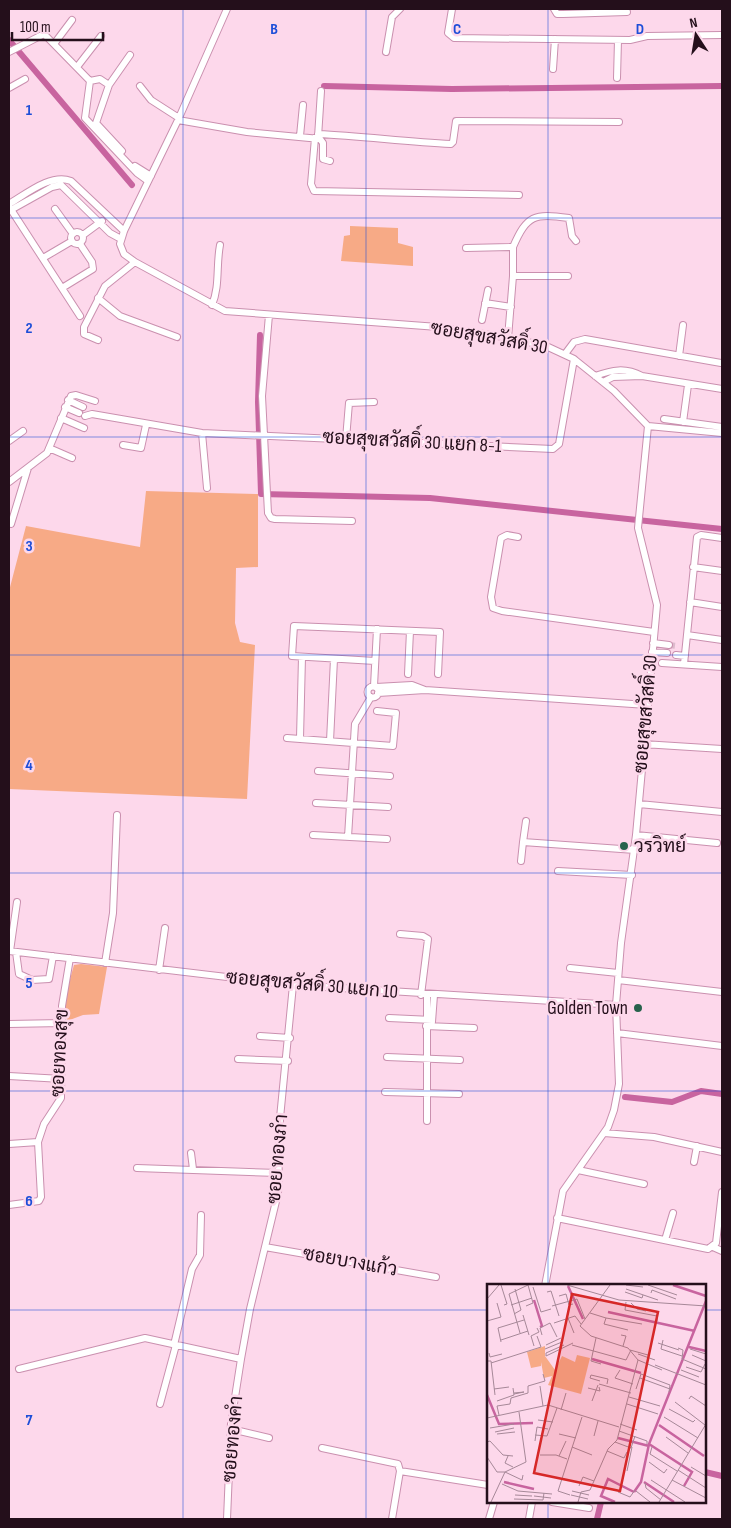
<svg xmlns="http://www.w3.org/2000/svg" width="731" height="1528" viewBox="0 0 731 1528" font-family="'Sofia Sans Condensed',Sarabun,sans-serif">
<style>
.green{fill:#f7aa86}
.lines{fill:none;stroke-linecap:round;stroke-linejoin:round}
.canal{stroke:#c8649f;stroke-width:6}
.minor-tunnel{stroke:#dcbacc;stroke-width:6;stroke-dasharray:6 3;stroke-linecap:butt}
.minor-casing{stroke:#ca90af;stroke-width:8}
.minor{stroke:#fff;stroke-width:6}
.grid{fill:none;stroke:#1d4ed8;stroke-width:1;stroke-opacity:0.55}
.poi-dot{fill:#27624c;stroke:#fdd8eb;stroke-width:2}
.labels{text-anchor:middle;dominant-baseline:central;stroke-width:5;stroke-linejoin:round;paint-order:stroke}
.street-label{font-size:19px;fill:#240f1b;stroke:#fdd8eb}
.poi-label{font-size:19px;fill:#240f1b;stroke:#fdd8eb;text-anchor:start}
.inset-river{fill:none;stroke:#c8649f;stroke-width:2.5}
.inset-road{fill:none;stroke:#a68898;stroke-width:1}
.view{fill:#d62828;fill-opacity:0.15;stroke:#d62828;stroke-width:2.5}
.inset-edge{fill:none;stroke:#240f1b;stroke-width:2.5}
.grid-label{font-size:16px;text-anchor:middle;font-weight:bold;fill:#1d4ed8;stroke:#fdd8eb;stroke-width:5;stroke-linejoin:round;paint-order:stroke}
</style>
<rect width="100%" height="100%" fill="#fdd8eb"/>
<path class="green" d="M350 226 398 228V243L413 247V266L341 261 344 236 350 235Z
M146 491 258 494V567L236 568 235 623 240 642 255 645 247 799 9 789V591L26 526 140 547Z
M81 964 107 967 99 1014 83 1015 67 1021C63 1003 69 983 74 965Z"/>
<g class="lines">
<path class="canal" d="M9 40 132 185
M324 86 452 89 722 86
M260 335 258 402 261 494 430 498 722 529
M625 1097 672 1102 701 1091 722 1094
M705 1472 722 1476
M597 1519 601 1502"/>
<path class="minor-tunnel" d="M669 645 677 646"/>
<g class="minor-casing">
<path id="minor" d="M227 9 178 120 124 231 120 244 124 254 135 262 225 311 438 327 504 337 546 346 574 359 614 391 648 426 638 528 657 605 636 835 621 943 616 1005 619 1084 614 1110 608 1127 563 1191 545 1286
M452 9 448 33 454 38 630 40 647 36 722 35
M554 9 557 14H563L627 12
M54 44 72 20
M9 52 44 34 90 81 85 118 137 173 148 181
M386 52 392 17 400 9
M77 67 101 36
M553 69 555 39
M617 78 618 40
M90 81 100 79 109 85
M140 86 151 100 179 118
M9 88 25 79
M178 120 247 132 320 139 323 143V159L330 161
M318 134C363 136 406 142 451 144L453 142 456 121 619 122
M300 136 303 105
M318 137 321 91
M315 138 311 184 314 191 519 195
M122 151 96 123 109 85 130 55
M135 166 151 176
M9 204C26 194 51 173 71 181L124 231
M10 208 80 316
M55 209 73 234
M9 211 52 187 61 185 110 233 121 239
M71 238a6 6 0 1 1 12 0a6 6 0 1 1-12 0Z
M83 235 102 221
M513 247C527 215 534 213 569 218L572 236 576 241
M466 248 513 247V276L508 338
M43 258 72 241
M513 276H568
M62 288 93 269 92 262 80 244
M98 298 120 316 177 337
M485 303 511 307
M212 305C220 286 216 266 220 245
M269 315 262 396 268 513 271 518 275 519 352 521
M482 320 488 290
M98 340 84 334V327L105 286 135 262
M565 354 574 342 585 339 721 363
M679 356 683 325
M595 376C612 370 625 367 642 376L613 377 603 382
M642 376 722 389
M68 400 83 407
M65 407 79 413
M85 416 92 414 202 433 553 449 559 444 574 359
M61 418 84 428
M664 419 722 427
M683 422 688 385
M648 426 722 433
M202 433 207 488
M346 439 349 403 374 402
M9 441 23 431
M123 445 141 448 146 425
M49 448 72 458
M9 482 47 453 71 396 76 395 95 401
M11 524 28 468
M518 537 507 535 501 538 491 597 493 608 502 611 654 632
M693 567 722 571
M690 602 722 607
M687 635 722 640
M653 643 669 645
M652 652 667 653
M676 655 685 656
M375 661 292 656 294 626 440 632 438 674
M662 663 722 667
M684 664 697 537 701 535 722 538
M408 674 410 631
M374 686 377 629
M367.5 692a5.5 5.5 0 1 1 11 0a5.5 5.5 0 1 1-11 0Z
M376 687 412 685 425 690
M378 693 425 690 647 705
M287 738 393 746 396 713 377 711
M300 738 302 657
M330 741 334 659
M643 744 722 749
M318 771 390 776
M316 803 388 807
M639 804 722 812
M313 835 387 839
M636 835 717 843
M348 837 355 724 371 697
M523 842 526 821
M521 861 523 842 635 850
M558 871 632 875
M400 934 423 936 428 939 421 995
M9 951 293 985 616 1005
M10 951 17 902
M16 952 19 974 32 980 49 979 53 956
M105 963 113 913 117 815
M570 968 618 973
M159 970 165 928
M618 980 722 992
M427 995V1121
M389 1018 432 1020
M432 1022 434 995
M9 1024 62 1023
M426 1026 474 1028
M617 1033 722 1046
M260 1036 290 1038
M387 1057 460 1060
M238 1059 288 1061
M9 1076 62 1079
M385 1092 459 1094
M604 1133 654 1137 722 1152
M9 1144 38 1142
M191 1153 193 1169
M694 1162 697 1146
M137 1168 278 1173
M578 1170 644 1184
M9 1205 39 1201 41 1197 38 1142 44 1124 61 1098 62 1006 70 958
M557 1218 708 1249 716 1243 722 1192
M665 1240 673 1213
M265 1247 436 1277
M713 1247 722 1251
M174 1345 192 1269 200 1255 201 1215
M19 1369 145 1338 241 1359
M160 1404 176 1345
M231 1429 269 1438
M322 1448 398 1464 400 1471
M552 1502 589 1508
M227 1519 231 1423 241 1359 250 1309 278 1193 280 1118 293 985
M392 1519 400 1471 488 1485
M489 1519 494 1502
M529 1519 532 1502"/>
</g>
<use href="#minor" class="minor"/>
</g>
<path class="grid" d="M183 9V1519M366 9V1519M548 9V1286M9 218H722M9 437H722M9 655H722M9 873H722M9 1091H722M9 1310H488M705 1310H722M548 1502V1519"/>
<g class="poi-dot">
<circle cx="624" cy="846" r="5"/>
<circle cx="638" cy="1008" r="5"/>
</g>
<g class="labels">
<g class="street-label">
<text transform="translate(489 338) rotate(10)">ซอยสุขสวัสดิ์ 30</text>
<text transform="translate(412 442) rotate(3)">ซอยสุขสวัสดิ์ 30 แยก 8-1</text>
<text transform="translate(646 714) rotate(-85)">ซอยสุขสวัสดิ์ 30</text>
<text transform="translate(312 985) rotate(5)">ซอยสุขสวัสดิ์ 30 แยก 10</text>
<text transform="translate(60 1053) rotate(-87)">ซอยทองสุข</text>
<text transform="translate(278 1159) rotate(-85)">ซอย ทองภํา</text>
<text transform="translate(350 1262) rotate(10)">ซอยบางแก้ว</text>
<text transform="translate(233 1439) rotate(-85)">ซอยทองคำ</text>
</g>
<g class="poi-label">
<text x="634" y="846">วรวิทย์</text>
<text x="628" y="1008" text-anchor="end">Golden Town</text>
</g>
</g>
<g transform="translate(487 1284)">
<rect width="219" height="219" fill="#fdd8eb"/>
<path d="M58 62V72L68 86 75 72 88 78 90 71 103 74 94 110 61 101 65 92 57 94 54 78V82L44 84 40 68Z" fill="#f7aa86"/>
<path class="inset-river" d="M186 1 219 12M81 2 96 35M47 16 55 42 53 43M121 28 208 47M202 63 219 67M105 75 154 89M0 111 12 140 46 139M172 141 217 172M131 154 162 162M162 160 205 188 197 202M17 198 47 205M157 198 187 218M147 208 154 198 162 160 219 17M128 218 114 212 121 195 147 208"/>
<path class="inset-road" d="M14 1 20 20 17 21M80 1 132 16 219 22M139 1 156 3M161 1 190 11M46 3 54 28 64 25M139 5 171 16M60 8 64 7 72 32M138 8 155 14 156 11M164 9 165 6 189 15M72 12 79 10 82 21 86 20M0 15 12 1M139 18 138 26 170 32V37M144 19 150 25 159 27M24 21 45 14M39 22 46 19 41 1M65 22 90 15 98 35M103 29 119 34M27 30 34 26 28 5M36 31 42 51M81 34 87 49M119 34 155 40M119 34 117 40 141 46M0 37 14 33 10 19M67 39 88 32 94 40M33 49 22 10 41 1M55 51 53 44 63 39 70 53M134 51 139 52 136 62M109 54 104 77 114 80M14 56 41 47M176 56 174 65 195 72M14 58 11 44 37 36M171 59 192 66M59 61 74 54M77 61 59 69V72L86 59M85 61 139 76 144 66M47 62 44 52 52 48 50 44M191 64 196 66 195 75 219 85M58 65 75 58M203 65 219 70M143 66 161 71M2 69 3 73 15 70M151 70 168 76M205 71 219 77M151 76 175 86M0 77H4L8 111M4 79 54 63 50 52M168 81 219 101M199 83 214 88 218 80M133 86 128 94 146 100M194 86 212 93M153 94 183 105M113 97 103 94 104 91 121 95 120 100M112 100 144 109M53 102 56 122M101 104 113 107 112 103M7 105 22 103M149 105 154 90 183 101 182 108M27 109 37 108 27 110M142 113 173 122M202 115 204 112 219 122M10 117 27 111 26 104M105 117 111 101M188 118 218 141M140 120 171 130M182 125 206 138 208 136M74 126 79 109M12 131 10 122 23 120 24 114 41 109V102L58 97 56 90M177 133 211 154M0 134 61 121 132 143M51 136 66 138M133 140 150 146M3 144 27 140M132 147 160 157V160M8 148 27 144M10 150 28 148M72 150 89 154M48 151 60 152 70 124M107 152 111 137M179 153 201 169M48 157 50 143 61 145M0 158 3 157 16 171 26 172M128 158 144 164 148 152M85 163 105 171M165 163 163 170 190 187M120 167 137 174 140 168M53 171H69L80 175M21 172 18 179 26 183M72 172 79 157M0 173 10 188H18M162 178 177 189 180 185M204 183 219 192M191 186 219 204M140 187 145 163M18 188 35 196 36 191M164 196 198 218M185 196 219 214M158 199 159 204 174 216M15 200 31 207 65 210M92 202 96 193 107 197M85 207 102 211M149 207 163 218M131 208 143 213 148 206M28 211 45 212M83 211 71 207 95 133M84 211 101 215M47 212 64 214M27 215 56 216 57 209M4 218 18 188 39 178 32 128M91 218 94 208 103 206 121 165 130 156 151 76 141 64 104 52 93 42 123 1M172 218 219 140"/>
<path class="view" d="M85 10 171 28 133 207 47 189Z"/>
<rect width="219" height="219" class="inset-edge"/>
</g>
<g class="grid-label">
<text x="274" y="34">B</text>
<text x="457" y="34">C</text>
<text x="640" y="34">D</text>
<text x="29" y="115">1</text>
<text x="29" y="333">2</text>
<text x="29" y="551">3</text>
<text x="29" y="770">4</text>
<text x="29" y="988">5</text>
<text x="29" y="1206">6</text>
<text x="29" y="1425">7</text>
</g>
<rect width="731" height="1528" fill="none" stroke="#240f1b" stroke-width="20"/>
<g transform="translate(696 35) rotate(348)" stroke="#fdd8eb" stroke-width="4" paint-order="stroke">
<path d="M0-4L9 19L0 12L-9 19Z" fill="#240f1b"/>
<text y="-8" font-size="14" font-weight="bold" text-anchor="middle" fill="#240f1b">N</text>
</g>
<path d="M12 32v8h91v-8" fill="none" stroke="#240f1b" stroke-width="2.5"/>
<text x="20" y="32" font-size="15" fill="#240f1b" stroke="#fdd8eb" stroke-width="4" paint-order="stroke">100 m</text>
</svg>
